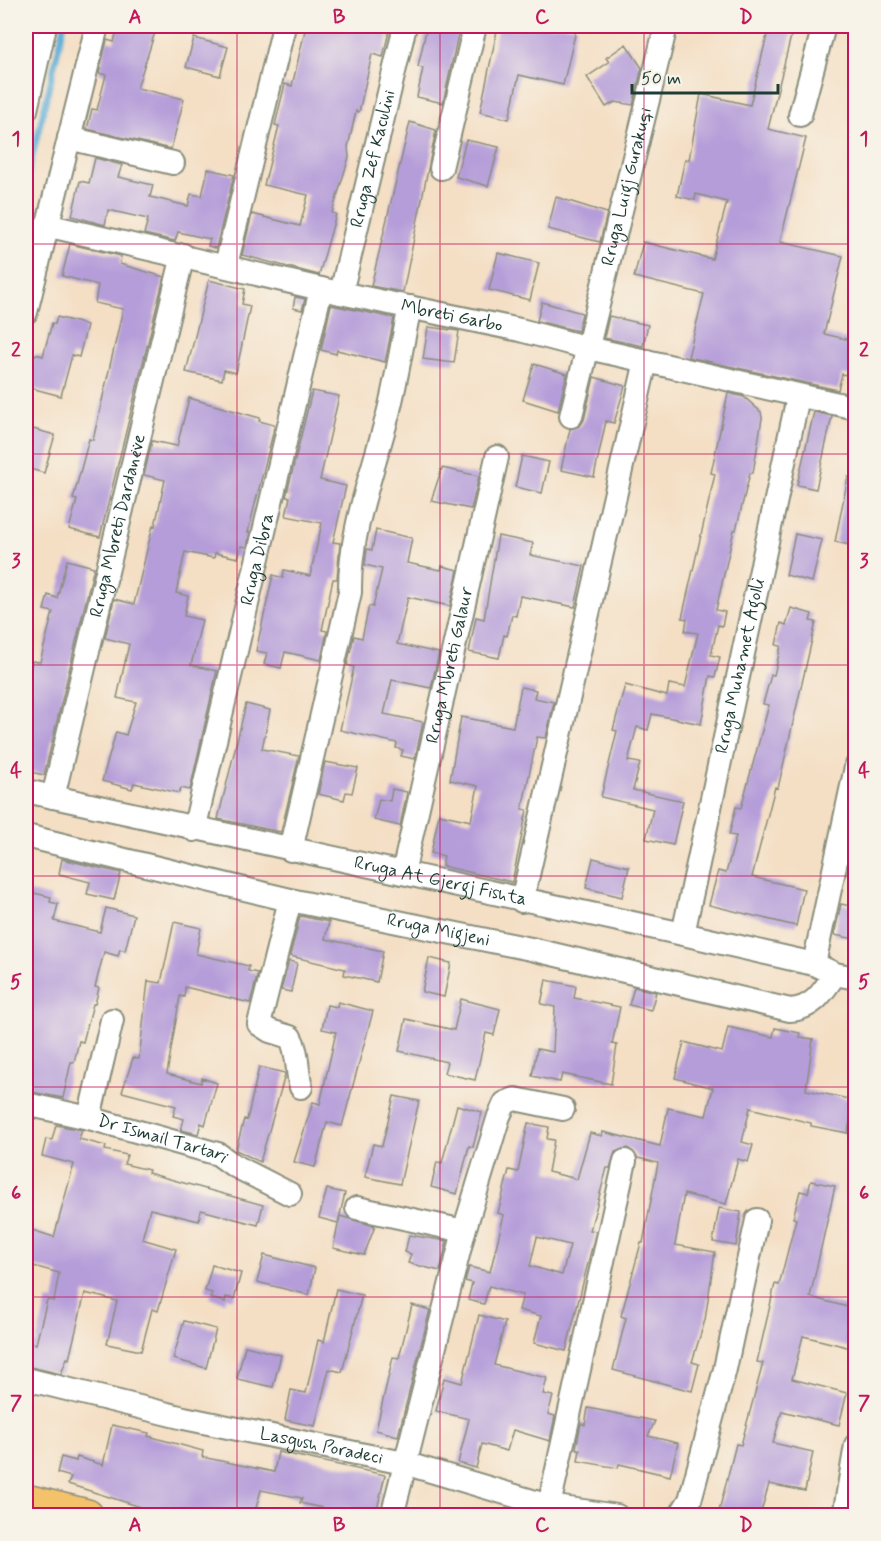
<svg xmlns="http://www.w3.org/2000/svg" width="881" height="1541" viewBox="0 0 881 1541" font-family="Mynerve,sans-serif">
<style>
.lines{fill:none;stroke-linecap:round;stroke-linejoin:round}
.stream{stroke:#59acd5;stroke-width:6}
.building{fill:#b59dd9;fill-rule:evenodd}
.minor-casing{stroke:#8a8e7c;stroke-width:26}
.highway-casing{stroke:#8a8e7c;stroke-width:36}
.minor{stroke:#fff;stroke-width:22}
.highway{stroke:#f4c26a;stroke-width:33}
.grid{fill:none;stroke:#c2185b;stroke-width:1.5;stroke-opacity:0.55}
.labels{text-anchor:middle;dominant-baseline:central;stroke-width:4.5;stroke-linejoin:round;paint-order:stroke}
.street-label{font-size:18px;fill:#1f3d34;stroke:#f7f3e8}
.neatline{fill:none;stroke:#c2185b;stroke-width:2}
.grid-label{font-size:20px;text-anchor:middle;font-weight:bold;fill:#c2185b}
</style>
<rect width="100%" height="100%" fill="#f7f3e8"/>
<filter id="ink" filterUnits="userSpaceOnUse"><feTurbulence type="fractalNoise" baseFrequency=".0167" numOctaves="2"/><feDisplacementMap in="SourceGraphic" scale="12" xChannelSelector="R" yChannelSelector="G"/><feConvolveMatrix kernelMatrix="1 2 1 2 8 2 1 2 1" color-interpolation-filters="sRGB"/></filter>
<filter id="wash" filterUnits="userSpaceOnUse"><feTurbulence type="fractalNoise" baseFrequency=".008" numOctaves="4" result="noise"/><feDisplacementMap in="SourceGraphic" scale="24" xChannelSelector="R" yChannelSelector="G"/><feGaussianBlur stdDeviation="1.35" result="paint"/><feColorMatrix in="noise" values="0 0 0 0 0 0 0 0 0 0 0 0 0 0 0 0 0 1.4 0 .05"/><feComposite in="paint" operator="in"/></filter>
<g filter="url(#wash)">
<rect width="100%" height="100%" fill="#f4dfc5"/>
<g class="lines">
<path class="stream" d="M26 183 64 26"/>
</g>
<g id="blocks">
<path class="building" d="M118 26H157L137 88 184 99 171 149 87 129 92 109 97 110 106 75 99 73 107 40 114 42Z
M306 26H330L349 30 350 26H366L389 31 383 57 372 54 359 112 356 111 348 147 349 157 332 213 336 214 319 275 242 255 252 214 300 226 308 195 264 185 279 126 275 125 285 84 292 86Z
M427 26H460L443 103 417 97 423 68 418 67Z
M498 26H577L563 85 519 75 509 119 480 112Z
M769 27 792 32 768 129 806 138 780 242 843 256 824 334 855 341V377L842 374 838 390 688 357 704 294 634 277 643 242 712 259 727 202 696 194 695 200 677 196 685 159 689 160 701 94 750 105Z
M194 38 228 47 220 76 186 67Z
M626 44 642 68 633 105 615 102 606 107 587 77 609 62 606 58Z
M410 122 436 130 403 292 371 286Z
M466 140 499 147 488 186 456 177Z
M95 158 122 165 118 177 153 185 150 197 188 206 191 194 202 196 208 169 234 175 216 248 208 246 210 239 178 232 175 241 144 234 148 219 108 210 105 225 72 216 80 181 89 183Z
M556 197 607 213 600 242 548 229Z
M70 244 121 256 120 264 164 277 100 537 69 529 77 500 73 499 89 439 93 440 123 309 95 303 98 285 62 276Z
M498 253 539 263 530 300 489 290Z
M209 280 245 289 242 304 250 306 236 373 224 370 222 380 186 372Z
M295 297 305 299 302 310 293 308Z
M542 302 582 313 578 331 537 321Z
M331 305 394 318 385 362 337 350 336 354 321 350Z
M609 316 648 325 643 346 604 338Z
M57 317 87 325 79 357 72 355 61 396 27 387 35 354 43 356 52 323 55 324Z
M428 327 459 331 454 363 423 359Z
M534 364 567 374 558 411 523 400Z
M594 377 625 386 614 423 606 421 594 477 561 470 570 429 580 426 584 420Z
M312 391 339 396 320 480 346 486 333 542 340 543 337 579H333L322 630 327 631 321 660 285 652 281 668 264 664 267 653 256 651 273 575 283 578 284 570 310 576 322 523 286 516 290 497H286Z
M728 393 744 397 761 412 762 418 753 473H750L736 530H734L716 610 725 612 722 626 718 625 711 655 720 657 715 677 710 676 701 724 652 714 648 730 637 727 628 761 640 763 633 790 683 801 673 845 646 839 653 809 601 797 617 731 613 730 625 685 667 696 669 684 685 687 698 633 685 631 687 619 682 618 715 474 711 473Z
M189 398 260 418 259 421 274 425 273 433 248 532H250L247 547 241 546 238 558 215 553 214 558 185 552 176 593 188 596 184 616 202 620 191 665 217 671 190 790 181 788 179 793 134 783 132 789 102 781 116 732 126 735 136 702 117 698 129 644 105 638 114 599 134 604 153 525 155 526 165 480 144 475 152 441 177 446Z
M814 412 832 416 816 489 797 485Z
M26 427 55 435 44 473 26 468Z
M522 456 549 462 542 493 515 487Z
M442 468 479 476 471 509 431 501Z
M848 477H855V546L835 542Z
M376 530 412 538 407 563 441 570 442 566 458 570 450 606 408 597 397 644 439 653 431 688 392 680 384 714 423 722 415 759 401 756 403 750 396 748 397 743 340 730 354 667 347 665 354 636 362 638 369 606 373 607 382 569 365 565 367 549 372 550Z
M795 534 822 540 812 582 786 575Z
M498 536 533 543 530 555 584 566 575 607 520 596 516 616 512 615 507 636 504 635 499 658 469 652 476 617 484 619Z
M67 560 94 567 44 775 26 771V691L32 661 40 662 53 612 44 610 48 595 57 598Z
M791 608 812 614 810 621 816 622 778 788 775 787 752 877 804 889 796 926 709 905 718 871 726 873 736 836 729 835 736 807 741 808 769 705 763 704 771 675H774L781 646 776 645 781 623 786 625Z
M521 687 536 690 534 698 554 702 546 738 537 737 522 809 527 810 512 882 442 866 444 856 431 853 439 814 471 821 478 786 450 780 461 717 513 727Z
M246 704 270 710 262 749 299 756 281 832 218 819Z
M325 762 358 768 352 793 346 792 344 800 318 794Z
M392 789 407 792 400 826 374 820 379 799 390 801Z
M593 858 629 867 622 897 586 888Z
M62 859 121 873 114 900 87 894 90 882 59 874Z
M26 891 51 897 50 902 58 904 54 921 100 932 106 908 134 915 125 951 120 949 118 956 104 952 95 987 99 988 95 1004H93L83 1042 79 1041 74 1062H71L63 1098 26 1091Z
M841 904 855 907V939L834 935Z
M300 916 329 922 325 939 383 951 377 982 344 975 345 969 290 956Z
M174 922 201 928 196 954 249 966 248 971 258 973 250 1003 185 987 184 997 180 996 167 1074 201 1083 202 1078 217 1083 205 1125 201 1123 198 1134 181 1130 184 1119 173 1116 176 1106 122 1092 133 1058 139 1059 148 981 161 983Z
M429 958 451 963 444 997 422 992Z
M289 961 297 963 291 992 281 990Z
M546 980 576 986 574 998 620 1007 612 1044 617 1045 611 1084 562 1074 560 1082 532 1076 537 1049 553 1052 555 1007 541 1004Z
M634 987 656 992 651 1010 629 1005Z
M461 999 500 1009 494 1035 486 1033 475 1080 444 1073 447 1062 399 1051 406 1019 454 1030Z
M338 1002 373 1011 342 1126 327 1122 315 1167 294 1162 313 1102 320 1104 336 1032 322 1029 327 1005 337 1007Z
M728 1027 773 1037 775 1028 800 1033 799 1037 813 1039 806 1090 854 1100 848 1133 811 1126V1123L750 1108 742 1142 753 1145 748 1162 738 1159 726 1204 684 1194 675 1245 715 1252 705 1320 692 1362 699 1364 692 1391 613 1370 626 1318 621 1316 641 1243H643L658 1163 638 1158 628 1148 615 1152 610 1168H607L590 1230 596 1231 566 1351 534 1343 541 1316 519 1310 523 1295 489 1286 484 1304 468 1300 472 1283 465 1281 469 1267 490 1272 504 1215 498 1213 509 1170 518 1172 528 1123 549 1127 547 1139 554 1140 548 1172 577 1179 590 1133 602 1136 603 1132 660 1146 668 1108 706 1116 713 1088 675 1078 684 1042 722 1052ZM537 1237 570 1245 562 1275 530 1266Z
M259 1067 285 1073V1075L260 1162 236 1150 244 1119 247 1120Z
M394 1096 419 1101 400 1184 365 1177 373 1144 382 1146Z
M457 1105 482 1112 473 1147 469 1146 457 1194 431 1187 437 1162 442 1163Z
M56 1125 82 1130 79 1139 106 1146 105 1150 127 1155 124 1164 149 1170 148 1173 263 1205 258 1225 201 1210 199 1221 150 1209 142 1239 176 1249 158 1311 152 1309 141 1351 107 1344 117 1301 85 1293 69 1359 67 1358 61 1374 26 1366V1341L36 1344 47 1300 54 1301 59 1273 26 1264V1228L54 1237 74 1164 42 1156 46 1139 52 1140Z
M811 1181 835 1186 810 1297 855 1309V1349L803 1336 792 1379 847 1393 839 1425 782 1411 773 1443 813 1452 805 1491 769 1484 760 1515H718L736 1444 741 1445 763 1363 757 1362 775 1284 779 1285 796 1219 793 1218 800 1191 808 1193Z
M327 1189 345 1193 338 1223 319 1218Z
M719 1208 741 1212 736 1246 713 1242Z
M340 1216 375 1226 364 1255 333 1248Z
M409 1235 447 1241 440 1271 408 1263 411 1254 405 1252Z
M264 1255 315 1268 309 1295 257 1282Z
M212 1265 241 1273 234 1299 226 1297 225 1302 210 1298 212 1293 205 1291Z
M336 1289 362 1295 342 1372 329 1369 315 1426 285 1420 291 1390 306 1393 318 1340 324 1342Z
M412 1305 430 1310 398 1436 376 1430 393 1357 399 1358Z
M479 1315 505 1322 494 1365 547 1378 543 1394 553 1396 548 1414 555 1416 550 1441 513 1430 507 1451 482 1444 476 1468 458 1463 469 1419 436 1411 444 1378 462 1383Z
M184 1321 216 1329 206 1368 173 1359Z
M245 1346 281 1355 273 1387 237 1379Z
M588 1408 655 1421 648 1436 678 1443 670 1476 619 1464 618 1468 578 1461 580 1450 576 1448 581 1423 585 1425Z
M112 1425 149 1433 148 1436 203 1451 202 1457 274 1472 278 1452 385 1475 376 1514 346 1508 345 1513 300 1503 302 1498 261 1490 254 1515H155L143 1512 144 1508 68 1484 71 1477 57 1473 61 1457 76 1461 77 1457 103 1465Z"/>
</g>
</g>
<g filter="url(#ink)">
<use href="#blocks" fill-opacity="0" stroke="#8a8e7c" stroke-width="1.5"/>
<g class="lines">
<g class="minor-casing">
<g id="minor">
<path d="M26 110 45 26"/>
<path d="M800 115 824 26"/>
<path d="M69 138 173 163"/>
<path d="M441 168 475 26"/>
<path id="s1" d="M46 225 321 289 520 330 588 348 856 408"/>
<path d="M226 265 284 26"/>
<path id="s2" d="M341 293 405 26"/>
<path d="M26 312 97 26"/>
<path id="s3" d="M571 416 666 26"/>
<path id="s4" d="M26 791 683 934 814 964 835 974 856 978"/>
<path id="s5" d="M53 797 183 255"/>
<path id="s6" d="M194 830 321 289"/>
<path id="s7" d="M26 836 290 900 531 949 790 1010C813 1009 823 992 835 974"/>
<path d="M291 850 350 592C349 532 373 472 388 414 397 379 402 342 410 307"/>
<path id="s8" d="M403 873 497 457"/>
<path d="M290 900 259 1024 270 1031 290 1037C299 1052 296 1070 301 1087"/>
<path d="M522 901 646 361"/>
<path id="s9" d="M683 934 798 397"/>
<path d="M814 964 856 767"/>
<path id="s10" d="M26 1104 89 1118 218 1154 233 1165 290 1194"/>
<path d="M89 1118 112 1020"/>
<path d="M357 1208 464 1231"/>
<path id="s11" d="M26 1379 184 1418 404 1463 549 1506 617 1516"/>
<path d="M549 1506 625 1161"/>
<path d="M392 1516 464 1231 499 1116 505 1103 515 1099 563 1109"/>
<path d="M680 1516 690 1500 725 1369 757 1220"/>
<path d="M844 1516 856 1445"/>
</g>
</g>
<g class="highway-casing">
<path id="highway" d="M26 1501 87 1516"/>
</g>
<use href="#minor" class="minor"/>
<use href="#highway" class="highway"/>
</g>
</g>
<path class="grid" d="M237 26V1516M440 26V1516M644 26V1516M26 244H856M26 454H856M26 665H856M26 876H856M26 1087H856M26 1297H856"/>
<g class="labels">
<g class="street-label">
<text stroke="none"><textPath href="#s2" startOffset="138">Rruga Zef Kaculini</textPath></text>
<text stroke="none"><textPath href="#s3" startOffset="236">Rruga Luigj Gurakuqi</textPath></text>
<text stroke="none"><textPath href="#s1" startOffset="416">Mbreti Garbo</textPath></text>
<text stroke="none"><textPath href="#s5" startOffset="279">Rruga Mbreti Dardanëve</textPath></text>
<text stroke="none"><textPath href="#s6" startOffset="278">Rruga Dibra</textPath></text>
<text stroke="none"><textPath href="#s8" startOffset="213">Rruga Mbreti Galaur</textPath></text>
<text stroke="none"><textPath href="#s9" startOffset="274">Rruga Muhamet Agolli</textPath></text>
<text stroke="none"><textPath href="#s4" startOffset="424">Rruga At Gjergj Fishta</textPath></text>
<text stroke="none"><textPath href="#s7" startOffset="423">Rruga Migjeni</textPath></text>
<text stroke="none"><textPath href="#s10" startOffset="141">Dr Ismail Tartari</textPath></text>
<text stroke="none"><textPath href="#s11" startOffset="303">Lasgush Poradeci</textPath></text>
</g>
</g>
<rect width="881" height="1541" fill="none" stroke="#f7f3e8" stroke-width="66"/>
<path d="M632 84v9h146v-9" fill="none" stroke="#1f3d34" stroke-width="3"/>
<text x="641" y="84" font-size="18" fill="#1f3d34" stroke="#f7f3e8" stroke-width="4.5" paint-order="stroke">50 m</text>
<rect x="33" y="33" width="815" height="1475" class="neatline"/>
<g class="grid-label">
<text x="135" y="23">A</text>
<text x="339" y="23">B</text>
<text x="542" y="23">C</text>
<text x="746" y="23">D</text>
<text x="16" y="145">1</text>
<text x="864" y="145">1</text>
<text x="16" y="356">2</text>
<text x="864" y="356">2</text>
<text x="16" y="567">3</text>
<text x="864" y="567">3</text>
<text x="16" y="777">4</text>
<text x="864" y="777">4</text>
<text x="16" y="988">5</text>
<text x="864" y="988">5</text>
<text x="16" y="1199">6</text>
<text x="864" y="1199">6</text>
<text x="16" y="1409">7</text>
<text x="864" y="1409">7</text>
<text x="135" y="1531">A</text>
<text x="339" y="1531">B</text>
<text x="542" y="1531">C</text>
<text x="746" y="1531">D</text>
</g>
</svg>
